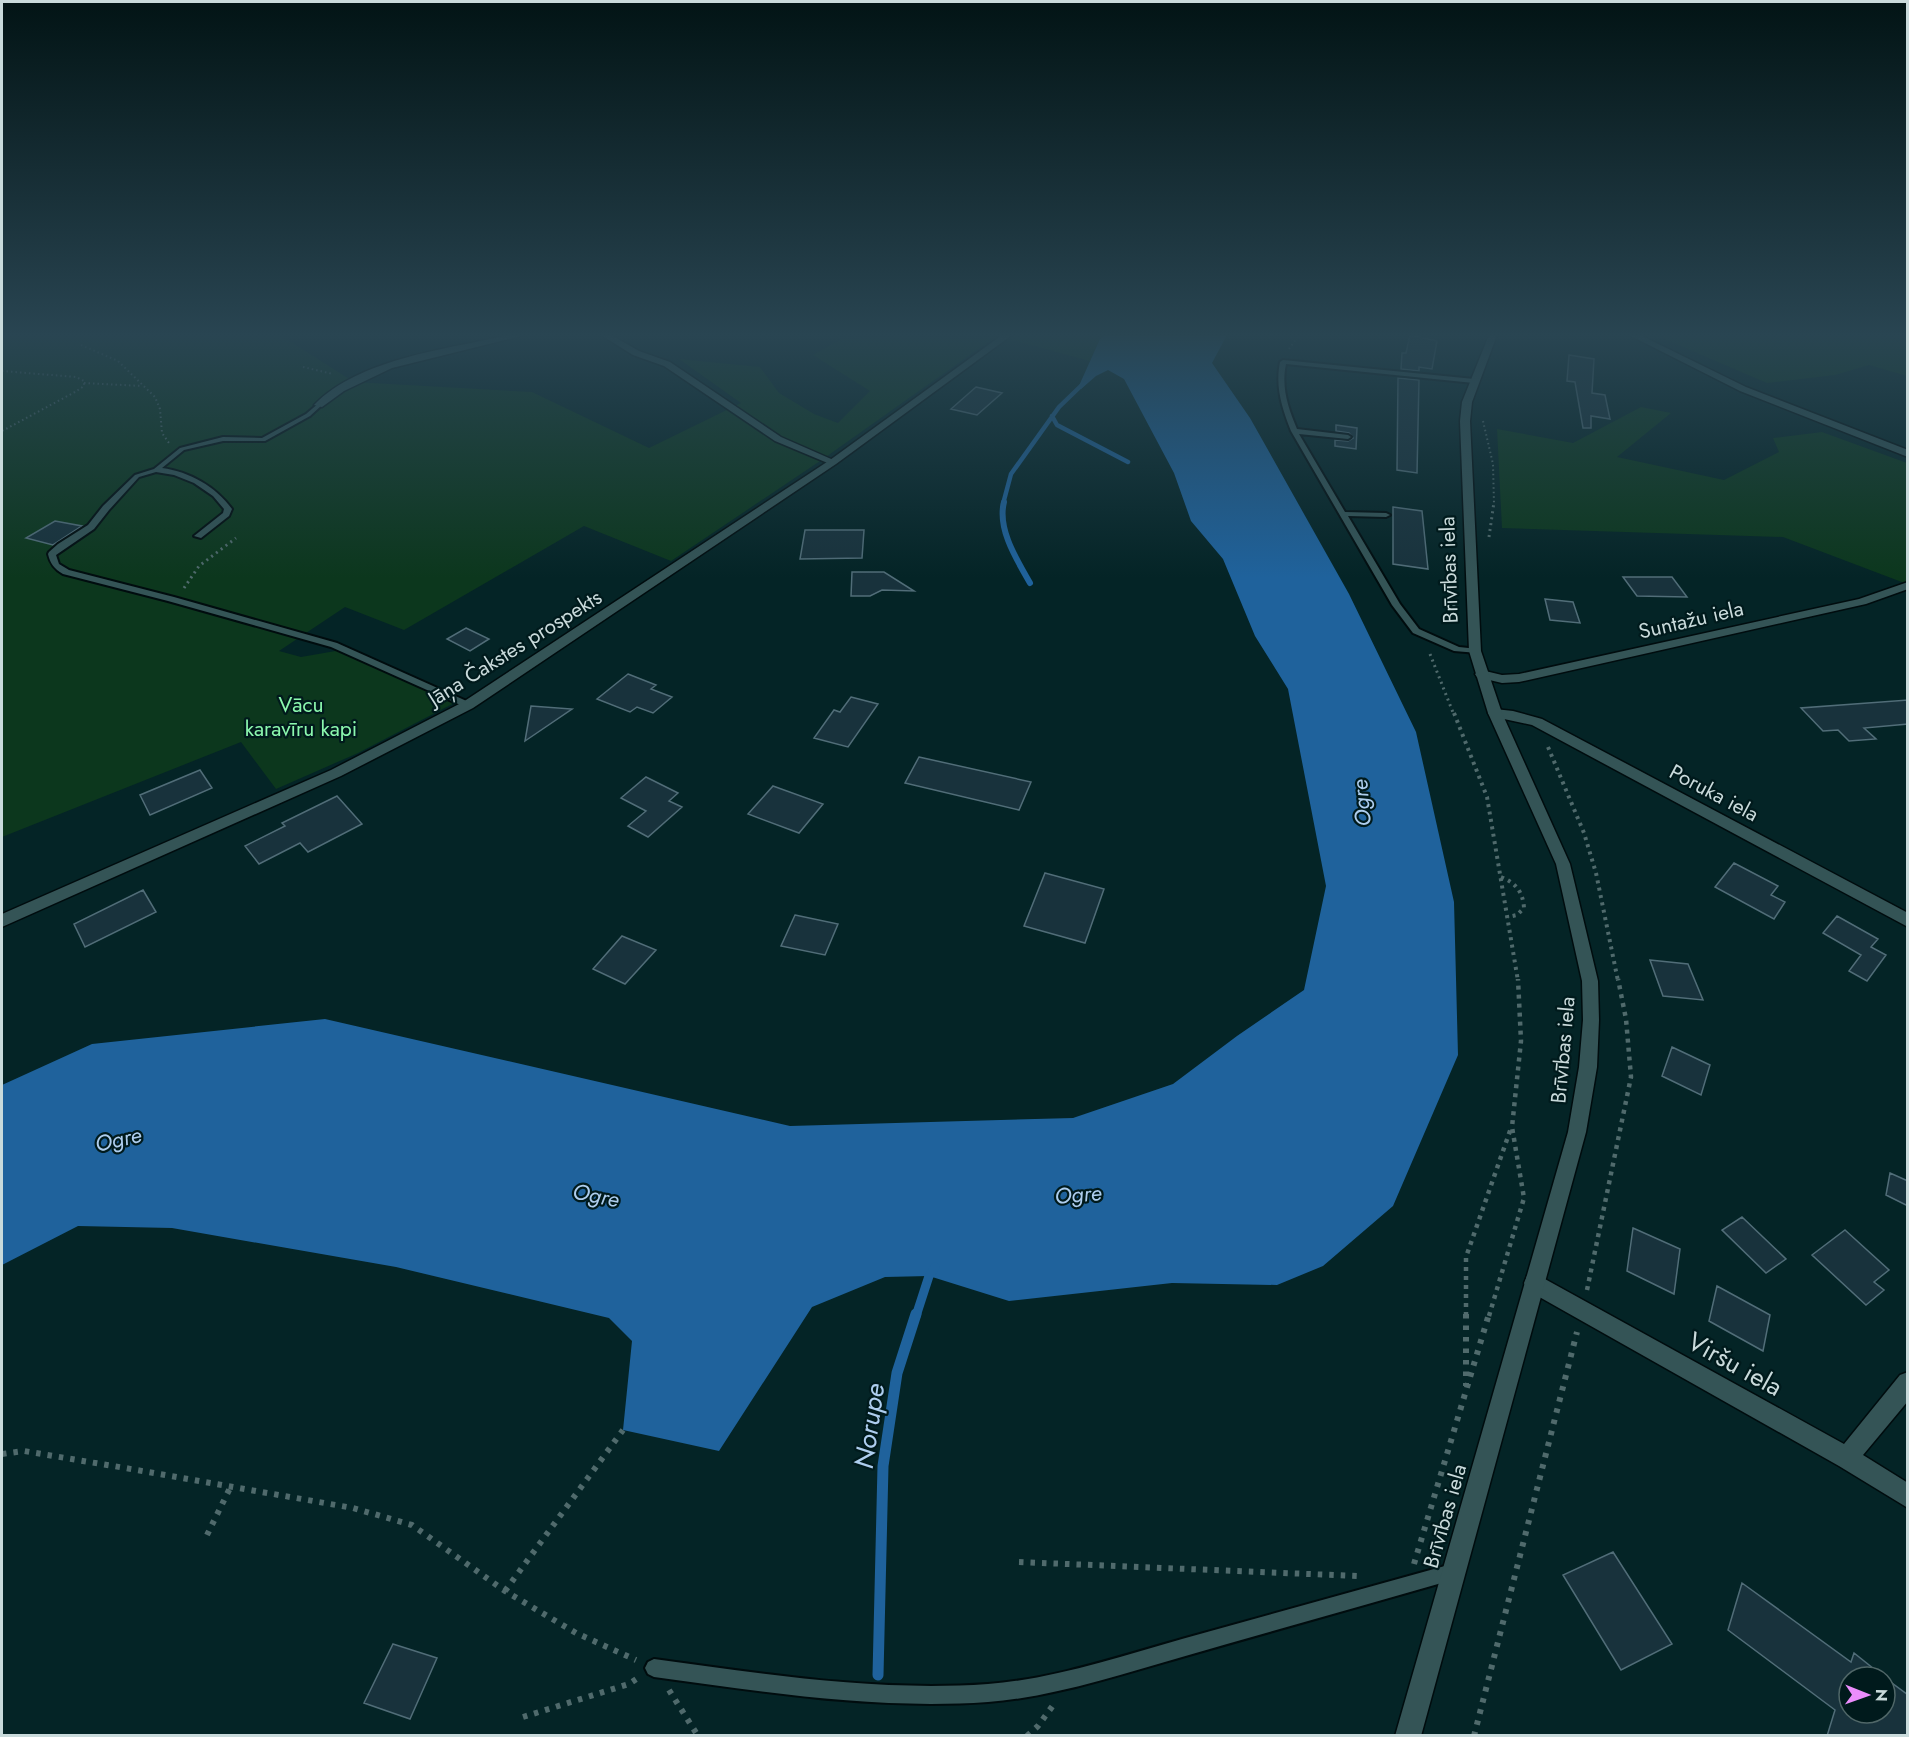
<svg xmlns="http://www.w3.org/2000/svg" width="1909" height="1737" viewBox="0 0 1909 1737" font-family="Jost,sans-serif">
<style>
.green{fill:#0c371d}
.water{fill:#1f629c}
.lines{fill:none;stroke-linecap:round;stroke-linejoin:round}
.stream-far3{stroke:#1f629c;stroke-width:4.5}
.stream-far2{stroke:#1f629c;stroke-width:6}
.stream-far1{stroke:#1f629c;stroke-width:9}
.stream{stroke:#1f629c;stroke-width:11}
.building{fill:#18323c;stroke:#516d78;stroke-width:1.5}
.lane-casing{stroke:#000c0e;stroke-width:4}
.street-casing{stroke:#000c0e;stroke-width:3}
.secondary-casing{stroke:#000c0e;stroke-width:3}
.path-far4{stroke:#506a6c;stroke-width:2;stroke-dasharray:1.5 3;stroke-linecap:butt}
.path-far3{stroke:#506a6c;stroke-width:3;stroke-dasharray:2 4;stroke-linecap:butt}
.path-far2{stroke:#506a6c;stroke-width:4;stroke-dasharray:3 4.5;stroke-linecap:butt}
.path-far1{stroke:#506a6c;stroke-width:4.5;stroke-dasharray:4 5;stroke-linecap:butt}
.path{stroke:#506a6c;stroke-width:6;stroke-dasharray:4.5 7;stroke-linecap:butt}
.lane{fill:#345456;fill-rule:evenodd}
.street{fill:#345456;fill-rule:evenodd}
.secondary{fill:#345456;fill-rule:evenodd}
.labels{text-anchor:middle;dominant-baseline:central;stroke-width:4.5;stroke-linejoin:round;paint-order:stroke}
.street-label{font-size:21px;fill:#c9dadb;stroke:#001a1c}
.park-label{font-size:21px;fill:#8bf8ae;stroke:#001a1c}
.water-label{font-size:22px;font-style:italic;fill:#aeceef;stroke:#001a1c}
.near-street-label{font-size:26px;fill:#c9dadb;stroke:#001a1c}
.near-water-label{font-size:27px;font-style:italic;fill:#aeceef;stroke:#001a1c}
</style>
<rect width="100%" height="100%" fill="#042426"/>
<path class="green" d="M2 335H280L354 382 532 392 649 448 741 403 679 359 760 367 779 393 814 414 838 423 870 391 813 355 841 339 902 336 971 339 995 337 823 459 671 561 584 526 404 630 345 607 279 651 301 657 347 649 460 700 358 753 276 789 241 742 2 837Z
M1008 335H1105L1100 339 1090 361 1005 338Z
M1655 335H1905L1907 336V376L1869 365 1835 375 1767 383Z
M1641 407 1671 413 1617 457 1724 480 1779 452 1773 438 1822 432 1907 463V584L1783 537 1502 528 1497 429 1573 443Z"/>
<path class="water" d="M1105 335H1227L1212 363 1250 418 1349 594 1416 732 1454 902 1458 1055 1393 1206 1323 1266 1277 1285 1172 1283 1009 1301 929 1276 885 1277 812 1307 719 1451 623 1430 632 1341 609 1318 396 1267 172 1228 78 1226 2 1265V1085L92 1044 325 1019 790 1126 1073 1118 1173 1084 1237 1036 1304 990 1326 886 1288 689 1255 636 1223 559 1191 521 1174 473 1124 379 1108 370 1096 376 1081 389 1078 388 1100 339Z"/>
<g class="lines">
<path class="stream-far3" d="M1052 416 1057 425 1128 462
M1003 504 1011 474 1059 407 1086 381"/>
<path class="stream-far2" d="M1004 502C997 529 1017 560 1030 583"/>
<path class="stream-far1" d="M916 1316 929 1276 935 1267"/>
<path class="stream" d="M878 1675 883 1466 897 1373 916 1314"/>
</g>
<path class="building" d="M1410 335 1437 341 1432 369 1419 367V371L1401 369 1402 353H1406Z
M1569 355 1594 359 1592 393 1605 395 1610 419 1591 416V428H1583L1575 382 1567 381Z
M1398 378 1419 380 1417 473 1397 470Z
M976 387 1002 393 977 415 951 409Z
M1336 425 1357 428 1356 449 1335 446V440L1348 441 1353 438 1349 433 1336 431Z
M1393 507 1422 511 1428 569 1393 564Z
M55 521 82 526 53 545 26 538Z
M805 530H864L862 558 800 559Z
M852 572H884L914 591 882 590 870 596H851Z
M1623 577H1672L1687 597 1637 596Z
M1545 599 1573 602 1580 623 1550 620Z
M466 628 489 639 470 651 447 639Z
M628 674 656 685 651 689 672 697 653 713 637 707 630 712 597 699Z
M851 697 878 704 848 747 814 738 834 710 840 712Z
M1908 700V724L1864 728 1876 739 1849 741 1838 730 1823 731 1801 708Z
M531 706 572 709 525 741Z
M919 757 1031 782 1019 810 905 783Z
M200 770 212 788 150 815 140 795Z
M646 777 678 793 669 801 682 807 648 837 628 826 646 811 621 798Z
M773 786 823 804 799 833 748 814Z
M337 796 362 824 308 852 300 843 259 864 245 846 285 826 282 823Z
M1734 863 1778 886 1771 895 1785 902 1774 919 1715 887Z
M1045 873 1104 889 1085 943 1024 926Z
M143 890 156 912 85 947 74 924Z
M795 915 838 924 825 955 781 946Z
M1837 916 1878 939 1871 947 1886 955 1867 981 1849 971 1861 955 1823 933Z
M622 936 656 950 625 984 593 969Z
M1650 960 1688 964 1703 1000 1663 996Z
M1672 1047 1710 1065 1701 1095 1662 1076Z
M1890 1173 1908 1181V1206L1886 1195Z
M1742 1217 1786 1259 1766 1273 1722 1230Z
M1633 1228 1680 1249 1674 1294 1627 1271Z
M1845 1230 1889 1270 1874 1282 1884 1290 1866 1305 1812 1255Z
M1717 1286 1770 1315 1763 1351 1709 1321Z
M1613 1552 1672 1644 1621 1670 1563 1575Z
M1742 1583 1851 1662 1854 1653 1884 1677H1849V1713H1885V1678L1908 1695V1736H1827L1835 1710 1728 1630Z
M393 1644 437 1658 410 1719 364 1703Z"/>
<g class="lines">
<g class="lane-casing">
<path id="lane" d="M1283 360 1474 379 1477 381 1474 383 1286 364C1281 387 1288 408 1297 429L1348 435 1351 437 1348 439 1299 434 1345 512 1386 513 1390 515 1386 517 1348 516 1400 604 1419 629 1459 647 1478 649V653L1454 651 1413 633 1392 605 1291 431C1282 408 1275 387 1280 362Z
M319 403 322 405 310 416 265 441H223L184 450 162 468C190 472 215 486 232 509L229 516 201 538 194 536 223 513 224 509 213 496 194 483 174 475 156 472 139 477 109 510 94 529 56 555 59 564 69 570 174 597 337 643 471 703 473 705 471 707H465L331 647 168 601 63 574C54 569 50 563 48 554L49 552 58 544 88 525 103 506 135 475 154 469 180 448 223 437 262 438 306 414Z
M1452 1564 1458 1566 1460 1572 1458 1578 1452 1580C1362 1606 1272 1631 1182 1657 1118 1675 1054 1697 988 1702 876 1710 764 1692 654 1677L648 1674 645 1668 648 1662 654 1659C764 1674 876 1692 988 1684 1054 1679 1118 1657 1182 1639 1272 1614 1362 1589 1452 1564Z"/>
</g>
<g class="street-casing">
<path id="street" d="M509 335H525L392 368 344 391 322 407 314 405C360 358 448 349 509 335Z
M601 335H611L639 351 670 362 781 437 838 462 830 464 775 441 664 366 633 355Z
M1629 335H1640L1746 387 1908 450V457L1740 391Z
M1908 582V589L1866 604 1519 682 1502 683 1477 677 1475 674 1481 670 1502 675 1519 674 1859 599Z
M1495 709 1513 711 1542 719 1908 913V927L1532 725 1490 716 1488 713 1490 710Z
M1534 1273 1844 1444 1900 1375 1908 1372V1401L1863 1455 1908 1483V1508L1839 1466 1527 1290 1524 1283 1527 1276Z"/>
</g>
<g class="secondary-casing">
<path id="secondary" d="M1002 335H1012L836 464 473 708 341 776 2 927V914L331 770 463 702 830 460Z
M1489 335H1497L1472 402 1470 421 1481 651 1502 713 1570 864 1598 981 1599 1020 1597 1067 1586 1132 1421 1736H1395L1568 1132 1579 1067 1583 1020 1582 981 1556 864 1488 713 1469 651 1460 421 1462 402Z"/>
</g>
<path class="path-far4" d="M81 345 118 361 155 397 160 409 162 433 169 443
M1289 349 1299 335
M303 367 333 374
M2 371 76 377 84 381V386L75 392 2 431
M84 383 142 386
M1483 421 1493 464 1494 504"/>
<path class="path-far3" d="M1489 537 1494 502
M1453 575 1454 609
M184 588 199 566 236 538
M1430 654 1454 715"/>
<path class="path-far2" d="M1454 713 1487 797 1518 981
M1548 747 1584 833 1596 873 1618 981
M1501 877C1516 883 1523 892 1524 908L1517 915 1508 917"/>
<path class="path-far1" d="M1587 1290 1631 1077 1626 1019 1618 979
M1466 1316V1257L1511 1128
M1489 1316 1524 1198 1512 1127 1521 1041 1518 979"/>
<path class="path" d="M1466 1314V1386
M2 1454 24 1451 125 1468 353 1508 412 1525 505 1591 576 1633 636 1660
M207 1535 231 1486
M1019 1562 1357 1576
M1414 1564 1489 1314
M505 1591 623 1430
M669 1690 698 1736
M523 1717 629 1684 638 1678
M1027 1736 1038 1726 1054 1704
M1474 1736 1577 1332"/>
<use href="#lane" class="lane"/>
<use href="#street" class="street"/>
<use href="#secondary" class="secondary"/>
</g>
<linearGradient id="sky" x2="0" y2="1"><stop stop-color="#021415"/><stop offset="0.58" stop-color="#294552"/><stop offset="1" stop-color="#294552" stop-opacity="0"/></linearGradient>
<rect width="1909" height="578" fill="url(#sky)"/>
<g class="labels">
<g class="street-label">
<text transform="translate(1449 570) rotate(-92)">Brīvības iela</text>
<text transform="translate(1691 620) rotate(-13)">Suntažu iela</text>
<text transform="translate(515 648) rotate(-32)">Jāņa Čakstes prospekts</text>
<text transform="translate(1714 793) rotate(28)">Poruka iela</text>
<text transform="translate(1563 1050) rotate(-85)">Brīvības iela</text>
<text transform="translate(1445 1516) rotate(-74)">Brīvības iela</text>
</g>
<g class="park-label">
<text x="301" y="705">Vācu<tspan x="301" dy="24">karavīru kapi</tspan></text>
</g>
<g class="water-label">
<text transform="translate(1361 803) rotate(-95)">Ogre</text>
<text transform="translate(118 1139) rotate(-13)">Ogre</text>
<text transform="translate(1078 1194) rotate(-5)">Ogre</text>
<text transform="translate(596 1195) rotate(11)">Ogre</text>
</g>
<g class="near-street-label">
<text transform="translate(1735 1364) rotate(29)">Viršu iela</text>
</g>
<g class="near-water-label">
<text transform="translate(869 1426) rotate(-82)">Norupe</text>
</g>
</g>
<rect width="1909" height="1737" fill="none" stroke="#c9dadb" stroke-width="6"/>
<g transform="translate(1867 1695) rotate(91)"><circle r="28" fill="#001a1c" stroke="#506768" stroke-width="1.5"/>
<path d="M0-4.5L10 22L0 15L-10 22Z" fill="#eb8dfc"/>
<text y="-9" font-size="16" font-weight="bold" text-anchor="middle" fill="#c9dadb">N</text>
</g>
</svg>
